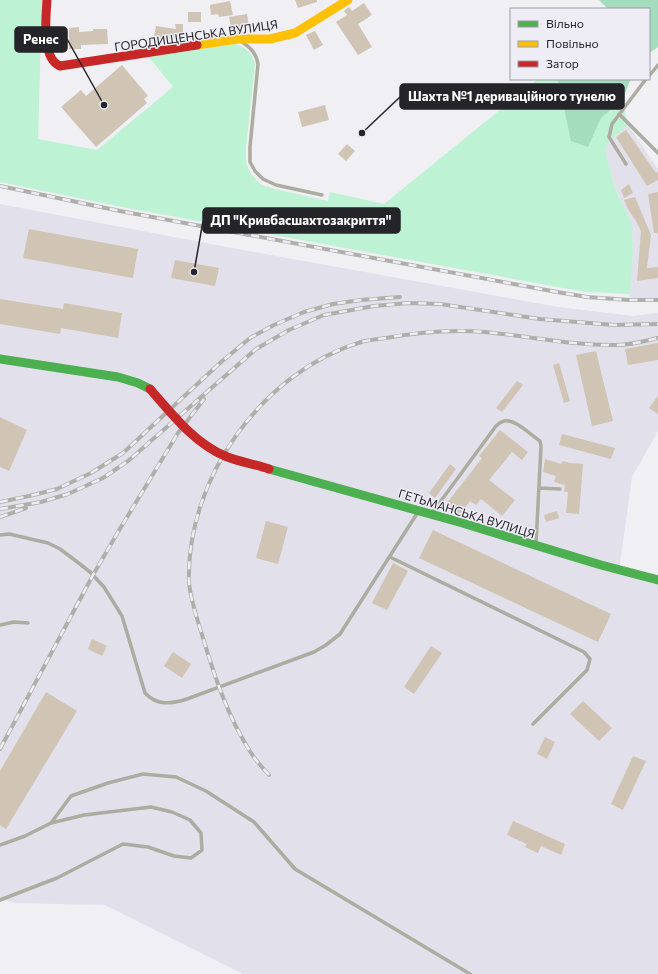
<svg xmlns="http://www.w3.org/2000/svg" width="658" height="974" viewBox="0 0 658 974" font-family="Commissioner,sans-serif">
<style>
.built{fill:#e2e0eb}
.green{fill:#bdf2d4}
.forest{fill:#a4dcbe}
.building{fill:#d0c4b4}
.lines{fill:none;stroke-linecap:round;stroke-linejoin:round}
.lane{stroke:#acaca0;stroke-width:3.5}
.fast{stroke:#4caf50;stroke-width:9}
.slow{stroke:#ffc107;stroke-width:9}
.jam{stroke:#c62828;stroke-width:9}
.rail-casing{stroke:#afafa9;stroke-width:4}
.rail{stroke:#eeedf6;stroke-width:2.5;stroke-dasharray:8;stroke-linecap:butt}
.jam-bridge{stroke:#c62828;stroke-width:9}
.labels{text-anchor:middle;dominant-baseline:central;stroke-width:3;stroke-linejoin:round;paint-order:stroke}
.street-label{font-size:12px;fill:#252428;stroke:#eeedf6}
.leader{fill:none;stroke:#252428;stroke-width:1.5}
.callout-dot{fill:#252428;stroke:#eeedf6;stroke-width:1.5}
.callout{fill:#252428;stroke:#252428;stroke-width:1.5}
.callout-label{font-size:13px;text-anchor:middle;font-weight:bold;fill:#fff}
</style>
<rect width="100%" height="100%" fill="#efeff4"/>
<path class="built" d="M628 125 657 168H658V300H629L633 253 632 223 615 189 605 149 609 141Z
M0 204 232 248 558 307 633 316 658 313V431L632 477 619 571 658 580V974H243L105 905 14 903 0 899Z"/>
<path class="green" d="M0 0H42L38 139 97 150 173 87 149 57 236 44C246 49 252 52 255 64L246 147V163L251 174 261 185 275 189 328 201 330 192 384 204 538 79H556L588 146 601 118 622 100 628 125 609 141 605 149 615 189 632 223 633 253 630 294 587 292 557 287 122 207 0 182Z"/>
<path class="forest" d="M599 0H658V47L649 53V9H608Z
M556 79H631L622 100 601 118 588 147 571 141 559 84Z"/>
<path class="building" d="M295 0H317V2L298 8Z
M230 1 233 15 219 17 218 14 211 15 210 5Z
M364 3 372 15 358 24 372 47 358 55 336 22 347 15 344 11 349 7 352 11Z
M188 12H201V22H188Z
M247 14 249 26 238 28 239 32 232 33 229 17Z
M175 24H183V39H169L154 36 156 26 176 29Z
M79 27V32L93 31V29H107L108 44 81 45V49H69V28Z
M315 31 323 45 314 50 306 35Z
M122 65 148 96 144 99 147 103 96 147 61 107 81 90 86 96Z
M325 105 329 120 302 127 298 112Z
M626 130 656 173 658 172V180L647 186 616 137Z
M347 144 355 151 346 161 338 154Z
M629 184 633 193 624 198 621 190Z
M658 192V233H654L648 194Z
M635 197 651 235 647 268 658 267V278L637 281 641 231 636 221 628 209 624 200Z
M29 229 138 249 133 278 23 258Z
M175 260 219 268 215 286 171 278Z
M0 299 63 309 64 303 122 313 118 338 61 328 60 334 0 324Z
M658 343V360L628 365 625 349Z
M596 351 613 421 592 426 576 355Z
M559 363 570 401 564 403 553 365Z
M517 381 523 385 502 412 496 408Z
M658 396V414L649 408Z
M0 417 27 430 9 471 0 467Z
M500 430 528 452 522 460 512 452 489 480 515 500 502 516 481 499 476 505 470 501 460 514 447 503 482 458 479 456Z
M562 434 615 448 611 459 559 445Z
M545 459 561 464 563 461 570 463 583 464 579 514 566 513 568 492H564L565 485 554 482 556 476 543 472Z
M450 464 456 469 435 498 429 493Z
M557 511 559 518 546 522 544 515Z
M266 521 288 527 278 564 256 558Z
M433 530 611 614 598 642 419 558Z
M393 563 408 571 387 610 372 603Z
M92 639 107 646 102 656 88 649Z
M431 646 442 653 414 694 404 687Z
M173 652 191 664 182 678 164 666Z
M46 692 77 711 6 829 0 825V771Z
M583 701 612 728 599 741 570 714Z
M545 737 555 742 547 759 537 754Z
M633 756 646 761 623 810 611 804Z
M513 821 565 844 561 855 541 846 538 853 525 847 527 844 507 835Z"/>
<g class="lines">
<path class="lane" d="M242 42C251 48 256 53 258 64L250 147V162L255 171 263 179 276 185 322 195
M649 76 658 65
M619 114 658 153
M626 164 609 137 612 124 646 79
M539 488 560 489
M432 513 496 426C498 424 500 422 504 421 514 418 531 435 540 441L541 446 536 544
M0 535 9 534 48 543 60 549 76 561 90 572 104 587 122 616 145 693C157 706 171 704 187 699L314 652 326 645 340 634 418 512
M390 557 584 652 590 659 587 670 533 724
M0 625 14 622 28 623
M0 845 25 836 51 823 71 796 108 783 143 774 176 777 206 791 254 822 295 869 470 974
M0 900 57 878 123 844 148 847 174 856 191 858 202 850 201 833 190 820 172 812 151 807 84 815 51 823"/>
<path class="fast" d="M0 359 118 377 138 383 150 389
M269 469 459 522 601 565 658 580"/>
<path class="slow" d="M197 45 238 39H270L295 33 348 0"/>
<path class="jam" d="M47 0C46 17 41 58 60 66L197 45"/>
<g class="rail-casing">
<path id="rail" d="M0 186 120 211 557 292 587 297 629 300H658
M0 502 29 496 57 489 91 473 123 453 220 363 250 338 274 325 304 312 333 304 361 300 400 297
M0 509 41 502 68 494 103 478 128 461 256 349 289 330 324 315 374 306 408 303 440 304 540 319 614 325 658 324
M0 517 26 508
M0 749 93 575 118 532 178 433 204 399
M269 775C263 768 256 761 251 753 228 717 215 678 203 638 198 622 190 598 189 582 186 479 262 372 361 342 369 340 378 339 386 338 419 332 451 329 485 332 529 336 573 346 617 345 631 345 645 341 658 338"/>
</g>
<use href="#rail" class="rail"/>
<path class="jam-bridge" d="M150 389C172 414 194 443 225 456 239 462 255 464 269 469"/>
</g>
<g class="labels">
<g class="street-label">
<text transform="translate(196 35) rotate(-8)">ГОРОДИЩЕНСЬКА ВУЛИЦЯ</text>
<text transform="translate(467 513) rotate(17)">ГЕТЬМАНСЬКА ВУЛИЦЯ</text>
</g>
</g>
<path class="leader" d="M104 105L67 39M362 133L400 97M194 272L203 221"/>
<g class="callout-dot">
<circle cx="104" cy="105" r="4"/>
<circle cx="362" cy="133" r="4"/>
<circle cx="194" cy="272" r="4"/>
</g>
<g class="callout">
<rect x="15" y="27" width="52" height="25" rx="4"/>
<rect x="400" y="84" width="224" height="25" rx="4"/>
<rect x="203" y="208" width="197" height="25" rx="4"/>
</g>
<g class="callout-label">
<text x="41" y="44">Ренес</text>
<text x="512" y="101">Шахта №1 дериваційного тунелю</text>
<text x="301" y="225">ДП "Кривбасшахтозакриття"</text>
</g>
<rect x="510" y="8" width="140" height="72" fill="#eeedf6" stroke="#9e9da4"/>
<rect x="518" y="21" width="20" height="6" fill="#4caf50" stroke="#9e9da4"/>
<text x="546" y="28" font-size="12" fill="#252428">Вільно</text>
<rect x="518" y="41" width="20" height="6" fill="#ffc107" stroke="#9e9da4"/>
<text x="546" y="48" font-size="12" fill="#252428">Повільно</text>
<rect x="518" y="61" width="20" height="6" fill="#c62828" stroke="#9e9da4"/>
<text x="546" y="68" font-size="12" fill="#252428">Затор</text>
</svg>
